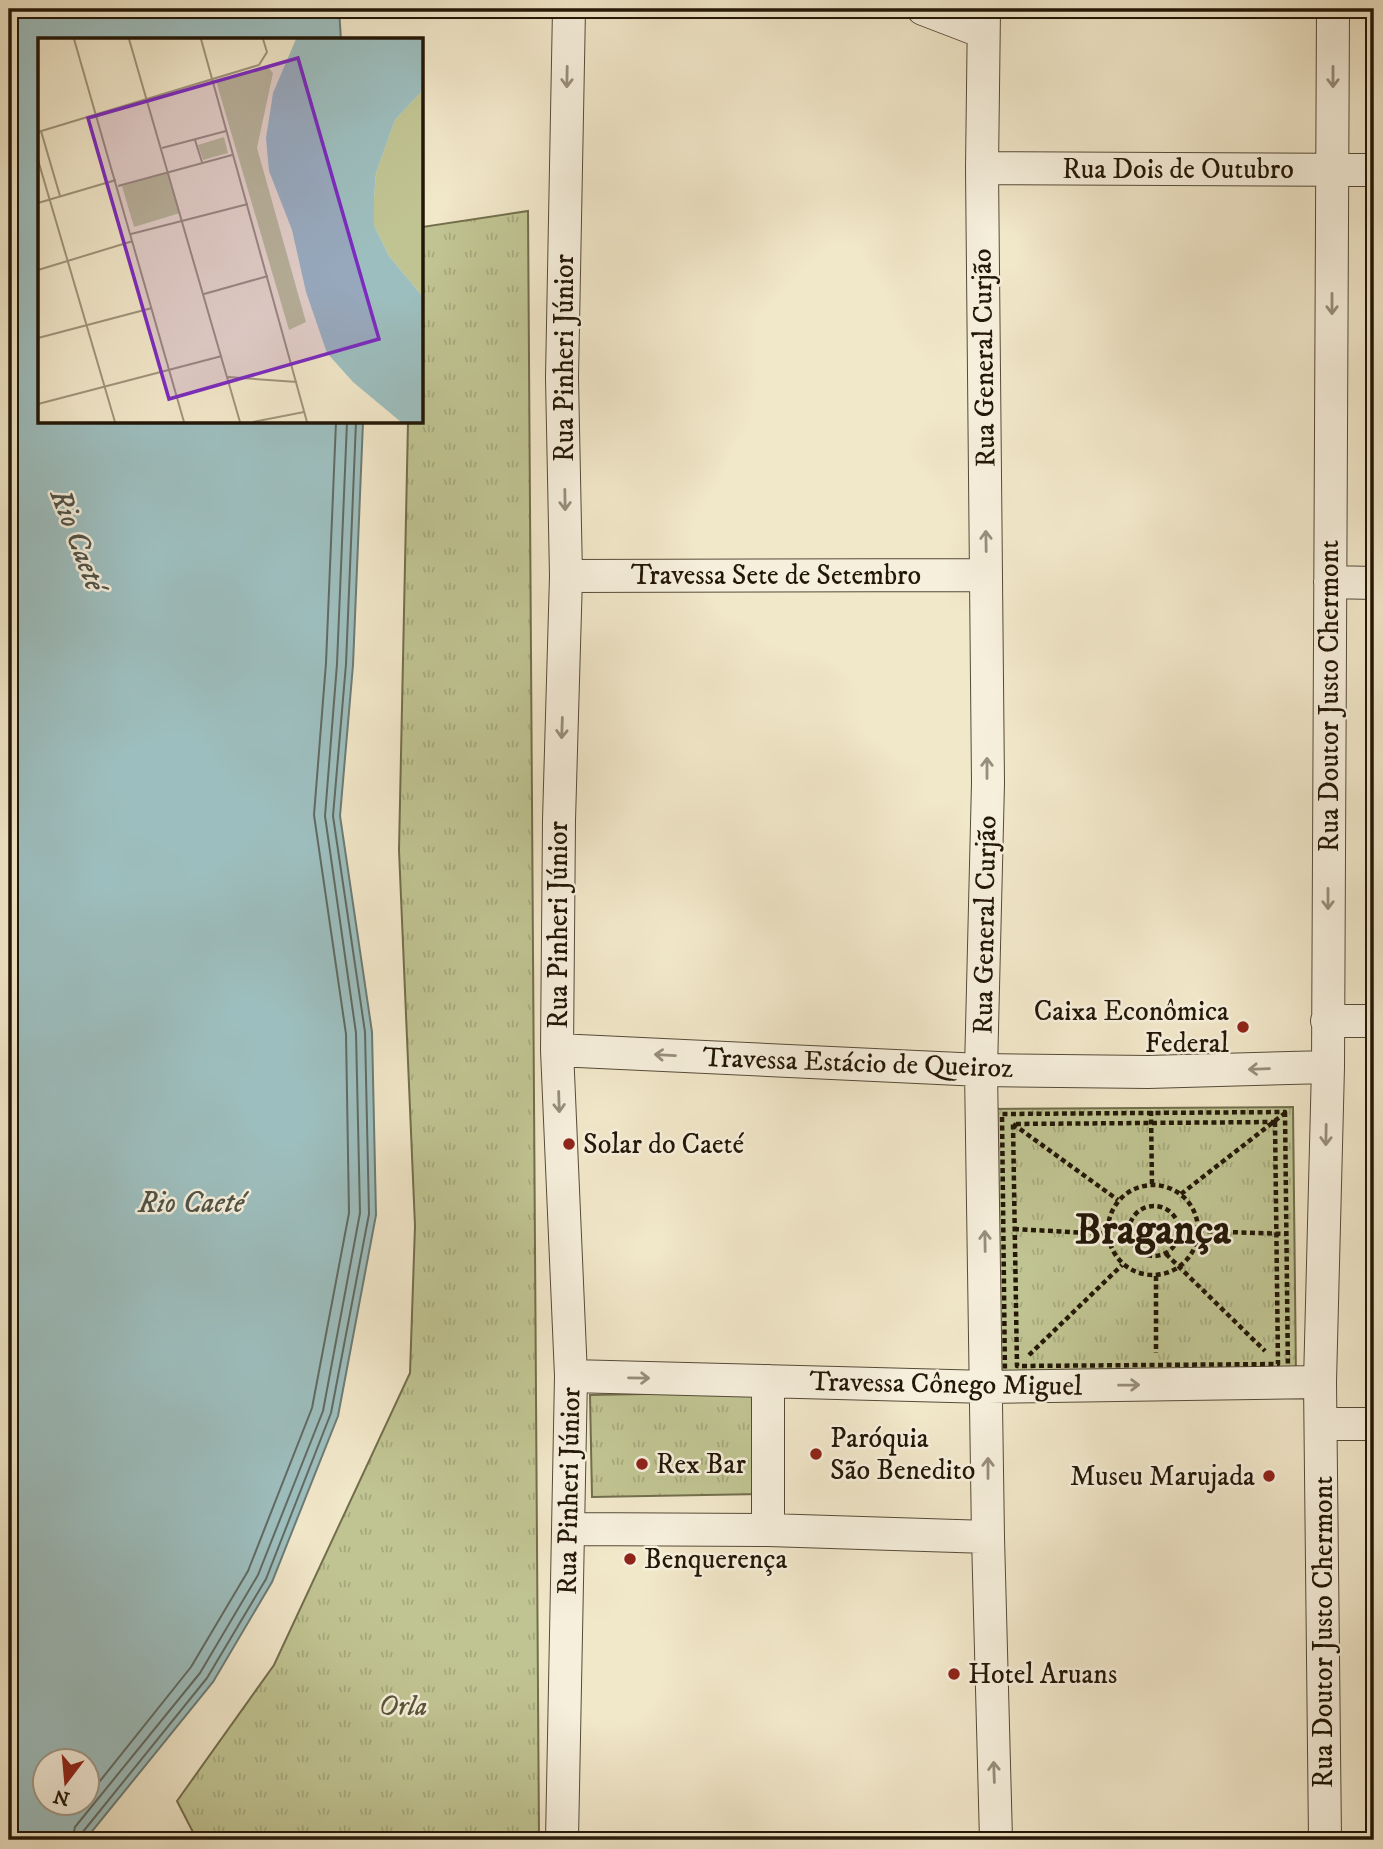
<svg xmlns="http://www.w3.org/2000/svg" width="1383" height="1849" viewBox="0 0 1383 1849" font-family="'IM FELL DW Pica',serif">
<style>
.park{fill:url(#park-tufts);stroke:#726e4c;stroke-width:2}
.water{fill:#9dbebe;stroke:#6c7b75;stroke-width:2;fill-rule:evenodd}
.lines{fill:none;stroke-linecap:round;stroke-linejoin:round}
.shore{stroke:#606a62;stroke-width:2}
.minor-casing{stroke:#564b38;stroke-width:34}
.path{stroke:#231707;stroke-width:4.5;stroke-dasharray:5 3.5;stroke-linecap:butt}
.minor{stroke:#f6efdc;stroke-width:32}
.oneway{stroke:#978e7c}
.poi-dot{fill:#8f2418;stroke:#f6efdc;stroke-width:2.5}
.labels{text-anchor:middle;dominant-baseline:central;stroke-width:5;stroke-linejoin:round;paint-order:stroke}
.street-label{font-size:28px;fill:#231707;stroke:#f6efdc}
.poi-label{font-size:28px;fill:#231707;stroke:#f6efdc;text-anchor:start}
.park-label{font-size:28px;font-style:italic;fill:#5a5438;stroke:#f6efdc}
.water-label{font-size:30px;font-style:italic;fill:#4e5147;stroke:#f6efdc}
.town-label{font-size:42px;font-weight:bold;fill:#231707;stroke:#f6efdc}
.inset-road{fill:none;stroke:#9f947b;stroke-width:2}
.view{fill:#7b2cbf;fill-opacity:0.15;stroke:#7b2cbf;stroke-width:3.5}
.inset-edge{fill:none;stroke:#231707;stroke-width:3.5}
</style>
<defs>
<pattern id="park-tufts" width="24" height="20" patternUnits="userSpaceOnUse" patternTransform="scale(1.75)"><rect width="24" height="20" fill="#c0c492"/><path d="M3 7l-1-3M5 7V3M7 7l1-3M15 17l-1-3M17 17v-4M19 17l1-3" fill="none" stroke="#a5a87c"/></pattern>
</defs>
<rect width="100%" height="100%" fill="#f1e7c9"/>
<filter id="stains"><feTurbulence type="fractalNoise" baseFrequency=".00286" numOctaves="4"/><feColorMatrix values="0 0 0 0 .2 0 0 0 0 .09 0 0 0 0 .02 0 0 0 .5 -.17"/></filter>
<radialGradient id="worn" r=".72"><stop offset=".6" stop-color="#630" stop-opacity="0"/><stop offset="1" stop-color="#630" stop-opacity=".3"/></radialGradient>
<path class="park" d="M528 211 539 1840H197L177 1801 274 1665 410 1373 415 1226 399 850 408 422H422V227Z
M1293 1107 1296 1378 992 1380 988 1109Z
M759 1392 761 1494 592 1497 590 1395Z"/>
<path class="water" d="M9 9H339L341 40H40V422H363L353 665 340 816 372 1032 376 1215 338 1416 272 1582 213 1682 85 1840H9ZM46 1762H88V1804H46Z"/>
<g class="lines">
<path class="shore" d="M88 1796 191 1667 248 1571 312 1408 349 1213 346 1034 314 815 326 663 336 422
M72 1840 75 1827 200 1673 258 1575 323 1411 360 1213 356 1033 325 816 337 664 347 422
M80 1840 82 1833 207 1678 266 1579 331 1413 369 1214 365 1032 333 816 346 664 356 422"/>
<g class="minor-casing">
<path id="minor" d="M923 9 983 32
M984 9 982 168 988 783 981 1070 988 1537 996 1840
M982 168 1374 170
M566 576 986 575
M1330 582 1374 583
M1327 1021H1374
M557 1050 981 1070 1148 1072 1328 1067
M571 1376 988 1387 1320 1382
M768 1381V1530
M1321 1424H1374
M569 1529 768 1530 988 1537
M562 1840 571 1376 557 1050 559 820 566 576 562 378 569 9
M1325 1840 1320 1382 1328 1067 1333 9"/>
</g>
<path class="path" d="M1151 1111 1152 1185
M1285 1112 1288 1374 1005 1376 1002 1114Z
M1275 1122 1278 1364 1017 1366 1013 1124Z
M1013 1124 1118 1200
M1108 1230a45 45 0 1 1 90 0a45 45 0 1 1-90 0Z
M1181 1194 1285 1113
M1129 1231a25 25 0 1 1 50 0a25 25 0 1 1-50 0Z
M1014 1229 1107 1234
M1199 1231 1286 1234
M1166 1254 1265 1351
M1156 1276V1353
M1029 1355 1122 1265"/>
<use href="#minor" class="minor"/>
</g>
<defs><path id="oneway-shaft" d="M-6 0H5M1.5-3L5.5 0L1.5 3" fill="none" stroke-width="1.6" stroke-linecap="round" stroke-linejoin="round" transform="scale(1.75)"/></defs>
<g class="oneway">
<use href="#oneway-shaft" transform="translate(567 77) rotate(91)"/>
<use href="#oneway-shaft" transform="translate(1333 77) rotate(90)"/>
<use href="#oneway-shaft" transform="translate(1332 304) rotate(90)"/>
<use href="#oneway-shaft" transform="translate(565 500) rotate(89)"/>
<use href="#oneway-shaft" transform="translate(986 541) rotate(-91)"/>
<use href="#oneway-shaft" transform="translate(562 728) rotate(92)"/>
<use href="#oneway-shaft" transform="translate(987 768) rotate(-90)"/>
<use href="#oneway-shaft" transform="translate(1328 899) rotate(90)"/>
<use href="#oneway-shaft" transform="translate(665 1055) rotate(-177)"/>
<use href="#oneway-shaft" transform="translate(1259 1069) rotate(178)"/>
<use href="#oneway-shaft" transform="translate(559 1102) rotate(88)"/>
<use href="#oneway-shaft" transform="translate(1326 1135) rotate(91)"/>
<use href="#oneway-shaft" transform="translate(985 1241) rotate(-91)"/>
<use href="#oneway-shaft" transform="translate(639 1378) rotate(1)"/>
<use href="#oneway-shaft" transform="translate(1129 1385) rotate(-1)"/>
<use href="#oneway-shaft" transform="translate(988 1468) rotate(-90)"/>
<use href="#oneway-shaft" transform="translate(994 1772) rotate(-92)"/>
</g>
<g class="poi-dot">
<circle cx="1243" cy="1027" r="7"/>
<circle cx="569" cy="1144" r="7"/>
<circle cx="816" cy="1454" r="7"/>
<circle cx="642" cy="1464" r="7"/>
<circle cx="1269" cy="1476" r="7"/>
<circle cx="630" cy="1559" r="7"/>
<circle cx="954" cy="1674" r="7"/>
</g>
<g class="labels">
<g class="street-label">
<text x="1178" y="169">Rua Dois de Outubro</text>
<text transform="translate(564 358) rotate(-90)">Rua Pinheri Júnior</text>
<text transform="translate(984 358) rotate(-91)">Rua General Curjão</text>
<text x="776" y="575">Travessa Sete de Setembro</text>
<text transform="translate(1329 696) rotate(-90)">Rua Doutor Justo Chermont</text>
<text transform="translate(558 925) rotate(-90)">Rua Pinheri Júnior</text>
<text transform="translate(985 925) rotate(-89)">Rua General Curjão</text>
<text transform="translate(858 1063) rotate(2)">Travessa Estácio de Queiroz</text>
<text transform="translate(946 1384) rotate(1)">Travessa Cônego Miguel</text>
<text transform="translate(569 1491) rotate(-89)">Rua Pinheri Júnior</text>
<text transform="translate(1323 1632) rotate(-90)">Rua Doutor Justo Chermont</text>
</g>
<g class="poi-label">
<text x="1229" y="1011" text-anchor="end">Caixa Econômica<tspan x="1229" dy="32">Federal</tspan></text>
<text x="583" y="1144">Solar do Caeté</text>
<text x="830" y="1438">Paróquia<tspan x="830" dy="32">São Benedito</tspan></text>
<text x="656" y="1464">Rex Bar</text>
<text x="1255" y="1476" text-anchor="end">Museu Marujada</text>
<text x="644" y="1559">Benquerença</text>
<text x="968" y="1674">Hotel Aruans</text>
</g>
<g class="park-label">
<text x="403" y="1706">Orla</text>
</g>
<g class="water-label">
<text transform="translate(77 540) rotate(69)">Rio Caeté</text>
<text x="191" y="1203">Rio Caeté</text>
</g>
<g class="town-label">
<text x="1153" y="1231">Bragança</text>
</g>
</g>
<g transform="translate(38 38)">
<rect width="385" height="385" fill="#f1e7c9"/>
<path d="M385 52V259L351 218 336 187V160L338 135 357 82Z" fill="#c0c492"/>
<path d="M229 28 235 35 219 110 268 284 251 292 178 43ZM186 99 190 115 165 122 160 107ZM130 134 142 175 96 189 84 148Z" fill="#c0c492"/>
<path d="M258 1H385V52L357 82 338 135 336 160V187L351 218 385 259V384H363L315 344 289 315 268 254 254 192 231 133 228 100 235 55Z" fill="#9dbebe"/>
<path class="inset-road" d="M36 1 146 384M91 1 202 384M163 1 269 384M3 93 22 158M0 94 221 27 229 14 225 1M157 102 164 124M124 110 188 93M0 122 77 384M80 148 194 117M0 165 78 142M93 196 210 166M0 232 95 203M166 256 230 238M0 300 114 270M190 339 259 344M0 366 184 318M215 384 266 374"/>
<path class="view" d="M260 20 341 301 131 361 50 80Z"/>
<rect width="385" height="385" class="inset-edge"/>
</g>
<rect width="1383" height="1849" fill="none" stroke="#f1e7c9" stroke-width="35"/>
<rect x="10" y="10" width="1362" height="1828" fill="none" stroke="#231707" stroke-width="3.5"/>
<rect x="18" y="18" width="1348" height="1814" fill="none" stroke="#231707" stroke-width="2"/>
<g transform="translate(66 1782) rotate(196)"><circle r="33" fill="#f6efdc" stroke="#a29987" stroke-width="2"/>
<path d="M0-5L12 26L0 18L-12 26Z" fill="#8f2418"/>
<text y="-10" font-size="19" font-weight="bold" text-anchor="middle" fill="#231707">N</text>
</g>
<rect width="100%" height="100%" filter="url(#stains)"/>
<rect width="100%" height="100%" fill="url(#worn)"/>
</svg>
